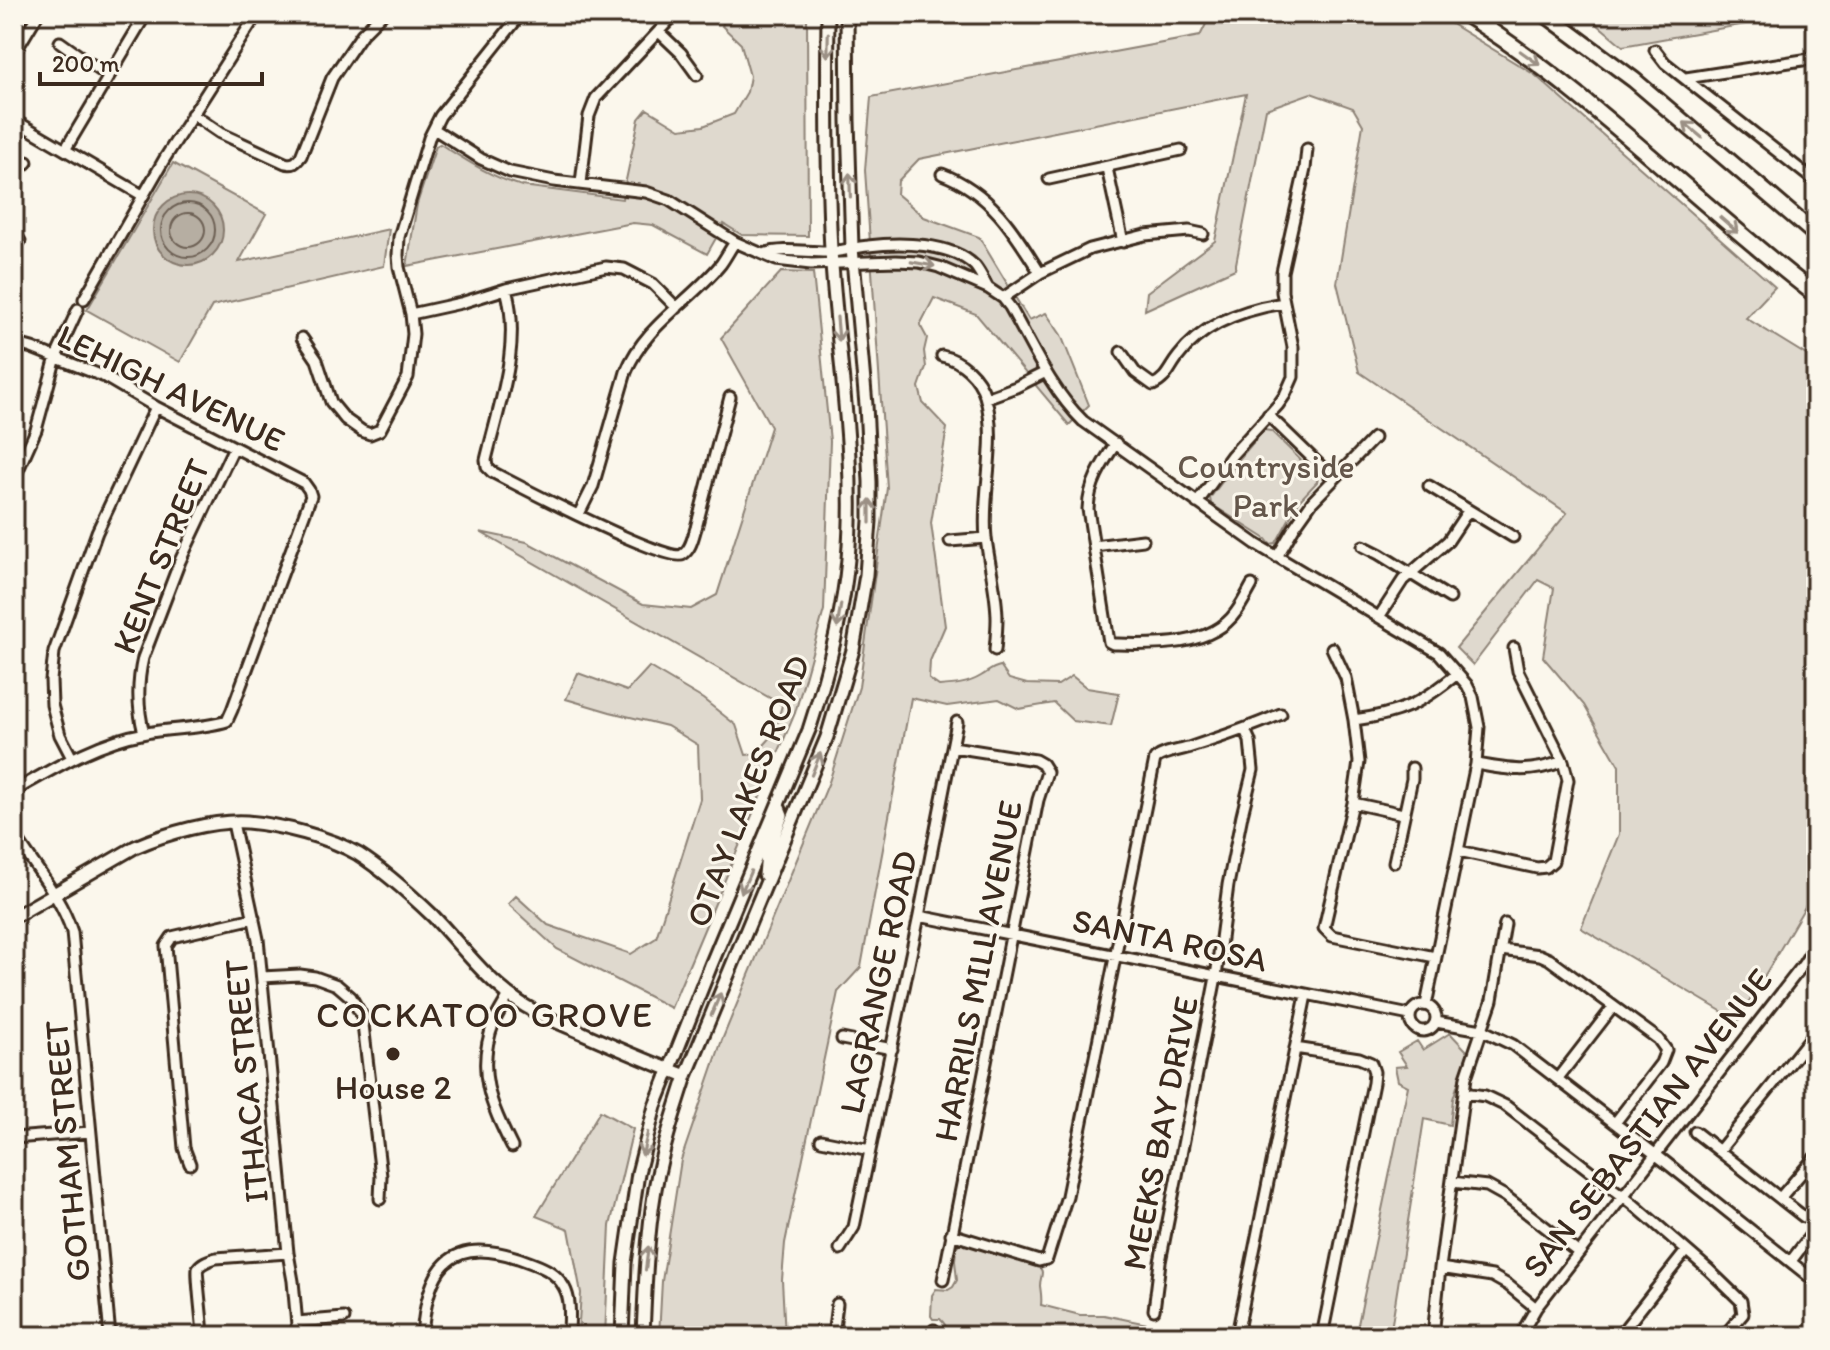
<svg xmlns="http://www.w3.org/2000/svg" width="1830" height="1350" viewBox="0 0 1830 1350" font-family="Itim,sans-serif">
<style>
.green{fill:#dfd9ce;stroke:#8d8276;stroke-width:2}
.water{fill:#b6aea2;stroke:#85796d;stroke-width:2}
.lines{fill:none;stroke-linecap:round;stroke-linejoin:round}
.shore{stroke:#6c5f53;stroke-width:2}
.minor-casing{stroke:#3b2a1e;stroke-width:15}
.major-casing{stroke:#3b2a1e;stroke-width:17}
.highway-casing{stroke:#3b2a1e;stroke-width:20}
.minor{stroke:#fbf7ec;stroke-width:9}
.major{stroke:#fbf7ec;stroke-width:11}
.highway{stroke:#fbf7ec;stroke-width:14}
.oneway{stroke:#9b9085}
.poi-dot{fill:#3b2a1e;stroke:#fbf7ec;stroke-width:3}
.labels{text-anchor:middle;dominant-baseline:central;stroke-width:6;stroke-linejoin:round;paint-order:stroke}
.street-label{font-size:34px;fill:#3b2a1e;stroke:#fbf7ec}
.park-label{font-size:34px;fill:#64564a;stroke:#fbf7ec}
.poi-label{font-size:34px;fill:#3b2a1e;stroke:#fbf7ec}
.neighbourhood-label{font-size:36px;letter-spacing:2px;fill:#3b2a1e;stroke:#fbf7ec}
</style>
<rect width="100%" height="100%" fill="#fbf7ec"/>
<filter id="ink" filterUnits="userSpaceOnUse"><feTurbulence type="fractalNoise" baseFrequency=".0125" numOctaves="2"/><feDisplacementMap in="SourceGraphic" scale="16" xChannelSelector="R" yChannelSelector="G"/><feConvolveMatrix kernelMatrix="1 2 1 2 8 2 1 2 1" color-interpolation-filters="sRGB"/></filter>
<g filter="url(#ink)">
<path class="green" d="M727 14H807L808 236 742 235 724 224 707 254 653 225 633 223 407 266 417 204 436 146 440 144C467 161 491 177 522 186L622 199 639 119 647 109 680 129 703 126 734 114 747 92 750 76 741 44 722 26Z
M1211 14H1435L1535 75 1775 287 1746 318 1816 361V888L1738 1021 1581 928 1619 834V766L1584 705 1543 657 1554 588 1538 580 1473 665 1456 648 1567 513 1359 372 1337 283 1363 125 1353 108 1311 93 1266 109 1235 269 1145 310 1147 292 1215 241 1246 94 919 159 898 181 897 194 924 217 979 237 1029 320 1046 313 1061 335 1089 405 1069 425 976 314 934 298 920 325 927 338 924 351 926 367 919 387 923 403 947 428 931 523 945 626 930 661 929 679 939 686C954 685 968 684 981 676 988 672 991 668 1000 666L1009 679 1027 684 1058 685 1072 676 1087 688 1119 693 1111 726 1073 721 1054 703 1019 709 999 699 947 706 911 698 861 967 838 992 785 1243 782 1280 785 1336H659L662 1281 681 1160 722 1040 829 782 859 687 887 488 865 170 871 97 1200 36Z
M1585 14H1802L1623 46Z
M173 163 266 214 239 262 389 229 384 266 212 306 180 362 87 310Z
M781 272 813 273 830 441 824 610 795 713 671 1008 557 949 508 904 516 896 548 925 631 954 656 938 700 799 698 745 667 726 610 712 566 699 578 673 627 691 649 667 703 699 736 725 746 755 756 754 774 734 782 705 480 532 527 542 643 604 691 609 717 595 771 427 721 338Z
M1264 430 1271 431 1318 477 1317 482 1299 501 1276 543 1270 544 1266 539 1211 504 1210 498 1240 458Z
M1450 1033 1468 1052 1453 1099 1450 1125 1424 1119 1390 1336H1329L1332 1331 1357 1329 1408 1086 1398 1081 1395 1067 1407 1066 1398 1052 1417 1041 1423 1050Z
M600 1111 633 1129 610 1226 605 1336H578L581 1293 569 1229 536 1216Z
M961 1242 1035 1263C1047 1273 1040 1274 1040 1286 1041 1293 1042 1298 1041 1305L1080 1315H1104L1205 1336H945C948 1328 946 1325 940 1319H933L931 1316 932 1295 936 1289 948 1290 953 1287 957 1280 955 1261 956 1247Z"/>
<path class="water" d="M153 230a35 35 0 1 1 70 0a35 35 0 1 1-70 0Z"/>
<g class="lines">
<path class="shore" d="M161 230a27 27 0 1 1 54 0a27 27 0 1 1-54 0Z
M171 230a17 17 0 1 1 34 0a17 17 0 1 1-34 0Z"/>
<g class="minor-casing">
<path id="minor" d="M659 32 681 53 697 75
M60 42 108 76
M1655 50 1665 63 1816 182
M14 54 38 14
M1686 78 1816 58
M192 114 220 133 285 163C293 165 296 163 301 156L332 78 362 34 382 14
M14 120 142 195
M434 129 481 159 510 172 554 181 646 192 669 200 735 242 776 260 811 264 896 261 919 262 939 267 988 288 1003 298 1010 307C1032 346 1051 390 1083 421L1256 544 1439 653 1467 685 1473 697 1479 727 1476 764 1426 1005
M65 150 146 14
M1107 168 1123 242
M942 174C990 192 1014 231 1040 273
M14 175 27 162
M1049 179 1181 150
M581 183 589 116 596 98 675 14
M14 233 20 241
M763 254C786 247 808 253 831 252 843 251 856 247 868 246 899 242 951 242 975 266 980 272 984 281 988 288
M506 289C522 345 499 405 486 460L487 467 492 472C515 484 667 563 682 555 691 550 693 537 696 528L730 397
M1003 298 1040 273 1090 249 1145 235 1189 231 1203 234
M84 299 165 158 257 14
M411 314 461 303 506 289 606 267 624 269 653 284 677 308
M302 338 317 360 331 402 345 419 362 431 370 434 380 430 408 377 413 334 411 314 399 267 398 255 399 237 429 138 440 116 521 14
M14 343 32 348 105 377 156 407 304 483 309 490 311 496 232 710 227 721C201 729 172 728 146 733 98 741 56 767 14 791
M1121 352 1135 372 1153 385C1167 379 1169 368 1178 357 1203 323 1245 309 1284 303
M942 356C961 360 979 376 985 396 999 441 981 492 986 538 989 565 997 592 997 619 997 629 996 639 995 650
M986 398 1016 387 1046 372
M1268 415 1334 479
M1116 443C1102 464 1089 483 1088 509L1109 642 1113 644C1152 645 1211 648 1236 612 1242 604 1247 594 1252 585
M14 479 36 430 56 357 78 309
M1429 486 1513 537
M1197 503 1232 455 1278 405 1285 395 1293 377V347L1282 292V272L1305 169 1307 149
M579 514 593 486 626 372C644 326 691 301 721 264 726 257 730 249 735 242
M950 541 986 538
M1094 546 1143 540
M1363 546 1379 554 1450 598
M1277 557 1295 526 1312 502 1374 438
M1379 617 1403 580 1448 541 1468 511
M1332 648 1346 678 1354 720 1359 762 1353 803 1324 928 1332 936 1435 957
M1354 720C1400 714 1422 703 1457 674
M144 733C137 707 137 684 143 658L180 561 234 447
M72 758 60 735 52 705 51 680 54 652 97 532 156 407
M1476 764C1509 770 1531 774 1563 761
M1353 803 1403 814
M233 823 258 939 288 1253 293 1281 298 1336
M14 834C34 866 61 897 72 932L110 1336
M1459 851 1537 868 1546 867 1553 861 1568 780 1563 761 1518 671 1514 648
M1394 862 1412 779V768
M919 916 1410 1015
M1501 950 1540 955 1549 959 1658 1039 1666 1050 1661 1063 1615 1123
M262 977 300 975 315 977 337 985 351 997 362 1016 381 1176 380 1199
M509 995C504 1004 498 1013 494 1022 475 1070 491 1105 512 1147
M1410 1018a13 13 0 1 1 26 0a13 13 0 1 1-26 0Z
M1436 1022 1482 1030 1513 1045 1664 1161 1816 1282
M842 1039 892 1049
M1295 1048 1359 1058 1371 1063 1374 1072 1373 1083 1322 1336
M1558 1078 1613 1007
M1464 1093 1485 1096 1506 1106 1633 1204 1709 1270 1741 1301 1743 1314 1724 1336
M1695 1132 1804 1217
M14 1138 90 1132
M821 1140 870 1150
M1719 1151 1816 1031
M190 1164 184 1148 166 946 172 937 254 918
M1452 1182 1487 1186 1505 1196 1579 1253
M1780 1198 1816 1156
M951 1234 1039 1261 1047 1259 1067 1196 1155 759C1165 751 1179 751 1191 747 1222 737 1251 727 1281 714
M840 1249 854 1227 919 916 957 722
M1791 1261 1816 1228
M1440 1268 1492 1276 1508 1285 1536 1308
M943 1280 1038 800 1047 772 1042 764 1035 760 953 747
M1154 1310 1160 1262 1216 977 1228 885 1242 815 1253 770 1250 741 1245 730
M297 1322 344 1318
M14 1325 16 1336
M934 1330 935 1336
M203 1336C203 1327 196 1272 198 1268 202 1262 210 1260 216 1258L288 1253
M422 1336C427 1270 447 1235 518 1258 537 1265 554 1269 564 1287 572 1301 569 1320 569 1336
M833 1336 837 1304
M1257 1336 1243 1334 1239 1325 1306 995
M1433 1336 1440 1268 1466 1077 1492 1000 1505 924
M1520 1336 1536 1308 1803 965 1816 944
M1619 1336 1686 1251"/>
</g>
<g class="major-casing">
<path id="major" d="M765 875 767 854 782 815 778 805
M14 917 135 847C167 833 213 820 247 822 281 825 329 837 358 854 385 871 410 894 433 916 461 945 485 979 519 1002 539 1016 563 1024 585 1034 619 1049 652 1063 686 1076
M622 1336 625 1263 638 1173 655 1106 711 965 809 730C827 675 843 617 848 559 857 457 837 352 831 250 827 171 827 93 828 14
M643 1336C645 1287 647 1237 655 1189 662 1150 674 1113 686 1076L827 737 853 650 866 575 870 521V482L866 405 852 248 848 121 847 14"/>
</g>
<g class="highway-casing">
<path id="highway" d="M1465 14C1593 94 1697 204 1816 295
M1545 14 1634 80 1816 235"/>
</g>
<use href="#minor" class="minor"/>
<use href="#major" class="major"/>
<use href="#highway" class="highway"/>
</g>
<defs><path id="oneway-shaft" d="M-6 0H5M1.5-3L5.5 0L1.5 3" fill="none" stroke-width="1.6" stroke-linecap="round" stroke-linejoin="round" transform="scale(2)"/></defs>
<g class="oneway">
<use href="#oneway-shaft" transform="translate(828 45) rotate(91)"/>
<use href="#oneway-shaft" transform="translate(1530 58) rotate(36)"/>
<use href="#oneway-shaft" transform="translate(1693 130) rotate(-140)"/>
<use href="#oneway-shaft" transform="translate(850 185) rotate(-92)"/>
<use href="#oneway-shaft" transform="translate(1729 225) rotate(41)"/>
<use href="#oneway-shaft" transform="translate(923 264) rotate(10)"/>
<use href="#oneway-shaft" transform="translate(838 329) rotate(85)"/>
<use href="#oneway-shaft" transform="translate(870 511) rotate(-90)"/>
<use href="#oneway-shaft" transform="translate(839 616) rotate(99)"/>
<use href="#oneway-shaft" transform="translate(816 764) rotate(-68)"/>
<use href="#oneway-shaft" transform="translate(746 882) rotate(113)"/>
<use href="#oneway-shaft" transform="translate(716 1004) rotate(-67)"/>
<use href="#oneway-shaft" transform="translate(645 1144) rotate(103)"/>
<use href="#oneway-shaft" transform="translate(647 1258) rotate(-83)"/>
</g>
</g>
<circle class="poi-dot" cx="393" cy="1054" r="8"/>
<g class="labels">
<g class="street-label">
<text transform="translate(171 388) rotate(26)">LEHIGH AVENUE</text>
<text transform="translate(161 556) rotate(-68)">KENT STREET</text>
<text transform="translate(748 791) rotate(-69)">OTAY LAKES ROAD</text>
<text transform="translate(1170 940) rotate(12)">SANTA ROSA</text>
<text transform="translate(978 971) rotate(-79)">HARRILS MILL AVENUE</text>
<text transform="translate(878 982) rotate(-78)">LAGRANGE ROAD</text>
<text transform="translate(246 1081) rotate(-95)">ITHACA STREET</text>
<text transform="translate(1647 1123) rotate(-52)">SAN SEBASTIAN AVENUE</text>
<text transform="translate(1160 1133) rotate(-79)">MEEKS BAY DRIVE</text>
<text transform="translate(67 1151) rotate(-95)">GOTHAM STREET</text>
</g>
<g class="park-label">
<text x="1266" y="466">Countryside<tspan x="1266" dy="39">Park</tspan></text>
</g>
<g class="poi-label">
<text x="393" y="1087">House 2</text>
</g>
<g class="neighbourhood-label">
<text x="485" y="1014">COCKATOO GROVE</text>
</g>
</g>
<rect width="1830" height="1350" fill="none" stroke="#fbf7ec" stroke-width="48"/>
<rect x="24" y="24" width="1782" height="1302" fill="none" stroke="#3b2a1e" stroke-width="3" filter="url(#ink)"/>
<path d="M40 72v12h222v-12" fill="none" stroke="#3b2a1e" stroke-width="4"/>
<text x="52" y="72" font-size="24" fill="#3b2a1e" stroke="#fbf7ec" stroke-width="6" paint-order="stroke">200 m</text>
</svg>
